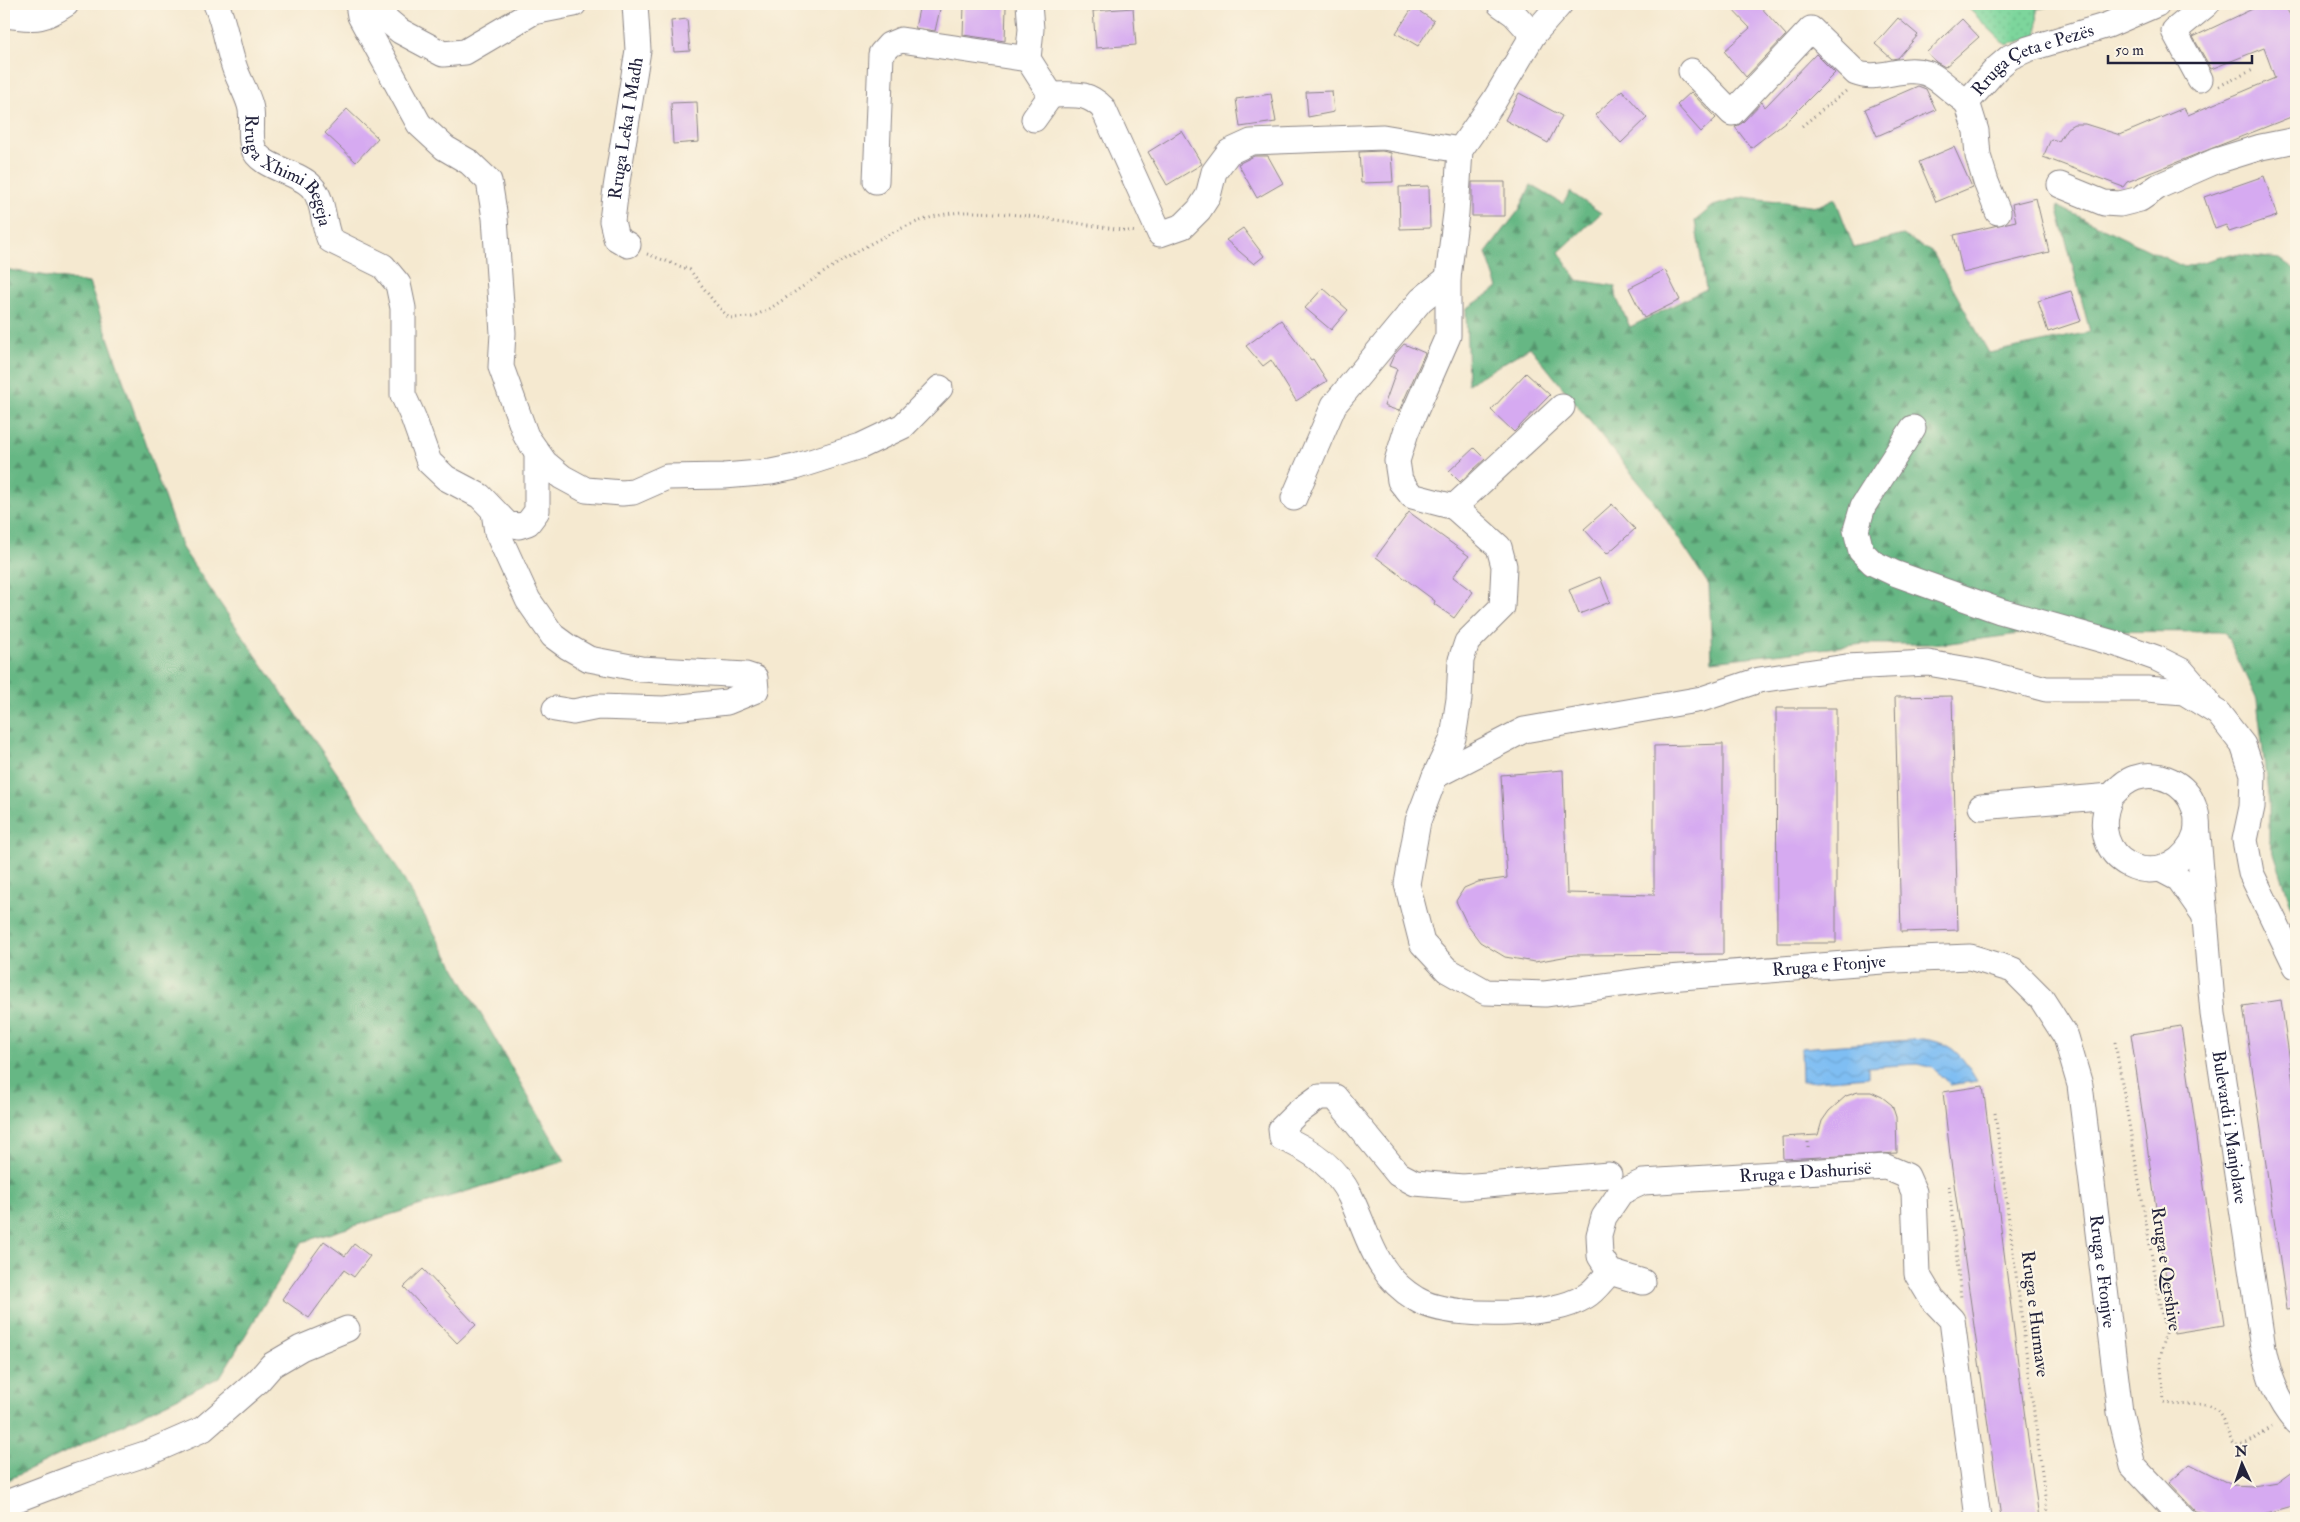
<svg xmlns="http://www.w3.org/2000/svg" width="2300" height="1522" viewBox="0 0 2300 1522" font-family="'IM FELL Double Pica',serif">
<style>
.grass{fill:url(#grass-dots);stroke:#507c6c}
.forest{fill:url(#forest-firs);stroke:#446c60}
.water{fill:url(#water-waves);stroke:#507097}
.building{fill:#d6aaf1}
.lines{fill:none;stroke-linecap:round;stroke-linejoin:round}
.minor-casing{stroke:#8c8686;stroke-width:27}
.path{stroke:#8c8686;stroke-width:3;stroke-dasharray:1 4;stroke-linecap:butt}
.minor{stroke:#fff;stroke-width:25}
.labels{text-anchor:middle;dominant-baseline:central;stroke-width:4.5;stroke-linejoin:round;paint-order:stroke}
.street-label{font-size:18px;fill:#22223b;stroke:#fcf5e5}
</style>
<defs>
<pattern id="grass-dots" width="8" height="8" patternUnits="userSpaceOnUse" patternTransform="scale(1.25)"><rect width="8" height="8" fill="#7dd69c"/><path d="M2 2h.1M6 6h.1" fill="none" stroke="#6cb787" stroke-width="1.8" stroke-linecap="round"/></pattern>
<pattern id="forest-firs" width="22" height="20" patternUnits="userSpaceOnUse" patternTransform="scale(1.25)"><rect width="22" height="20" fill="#66b784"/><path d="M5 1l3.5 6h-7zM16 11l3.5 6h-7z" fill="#54946d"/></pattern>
<pattern id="water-waves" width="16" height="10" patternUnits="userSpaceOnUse" patternTransform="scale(1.25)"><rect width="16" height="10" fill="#7fbef3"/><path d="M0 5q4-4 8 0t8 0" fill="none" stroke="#6da3d1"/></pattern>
</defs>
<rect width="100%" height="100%" fill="#fcf5e5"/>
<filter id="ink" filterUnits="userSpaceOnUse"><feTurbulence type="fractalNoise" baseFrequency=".02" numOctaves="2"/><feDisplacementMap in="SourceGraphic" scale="10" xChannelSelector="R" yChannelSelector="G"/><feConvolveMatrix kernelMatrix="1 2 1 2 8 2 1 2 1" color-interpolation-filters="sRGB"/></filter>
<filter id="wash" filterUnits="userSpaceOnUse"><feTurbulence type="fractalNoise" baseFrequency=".0096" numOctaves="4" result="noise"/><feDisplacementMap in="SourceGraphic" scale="20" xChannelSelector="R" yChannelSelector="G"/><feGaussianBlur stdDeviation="1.12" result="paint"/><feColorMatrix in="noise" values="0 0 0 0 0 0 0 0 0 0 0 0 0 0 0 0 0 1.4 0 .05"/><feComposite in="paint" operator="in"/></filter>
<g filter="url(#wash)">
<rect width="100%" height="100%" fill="#f5e9d0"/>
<path class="grass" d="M1964 4H2062L2037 9 2038 36 2006 45Z"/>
<path class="forest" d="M1531 185 1563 204 1570 192 1601 213 1559 252 1577 280 1615 286 1617 299 1630 327 1706 289 1695 221 1713 206 1744 197 1818 206 1835 198 1854 248 1903 235 1933 253 1989 353 2090 332 2057 206 2184 267 2231 254 2280 259 2296 270V920L2269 839V803L2257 700 2225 632 2043 631 1943 644H1864L1712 661 1709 585 1653 500 1530 347 1468 384 1466 309 1498 288 1486 253 1519 210Z
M4 269 89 283 182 548 372 824 565 1161 302 1242 220 1377 4 1482Z"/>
<path class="water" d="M1923 1039C1954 1043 1962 1056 1977 1081L1950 1085 1933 1068 1918 1064 1868 1067V1077L1802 1082 1801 1048Z"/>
<g id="blocks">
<path class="building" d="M920 4 940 9 935 31 915 28Z
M1727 4H1758L1786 35 1746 77 1724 51 1750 28Z
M2263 4H2284L2296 26V115L2127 182 2123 187 2043 157 2051 139 2059 141 2067 128 2074 124H2085L2120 135 2184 108 2188 115 2275 78 2264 48 2211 69 2193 37Z
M964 6 1006 7 1005 41 963 35Z
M1413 7 1434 21 1418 46 1396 33Z
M1133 8 1136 45 1096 48 1093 11Z
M1898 18 1918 35 1898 58 1892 59 1875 44Z
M687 19 690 51 674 52 671 21Z
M1962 19 1979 37 1945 67 1936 62 1927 52Z
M1816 54 1835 73 1790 118 1751 148 1735 127 1742 123 1762 102 1765 107Z
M1918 86 1926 89 1936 110 1877 136 1865 109Z
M1622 90 1647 118 1621 143 1595 115Z
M1332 91 1334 112 1308 117 1306 92Z
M1691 92 1716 118 1701 132 1677 105Z
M1519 93 1562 116 1548 143 1505 120Z
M1271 94 1276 122 1240 127 1236 99Z
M697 102 699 142 673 144 671 103Z
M347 109 378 138 356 162 325 133Z
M1182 131 1202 164 1167 185 1148 152Z
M1954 147 1972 187 1936 202 1919 162Z
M1382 151 1391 153 1393 182 1361 183 1359 152Z
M1254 156H1268L1283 183 1257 198 1238 164Z
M2264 176 2277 216 2229 232 2226 225 2215 229 2204 197Z
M1472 182H1505V216H1472Z
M1429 186 1430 228 1400 229 1399 187Z
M2036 198 2049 252 1963 273 1954 235 2016 221 2012 204Z
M1243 228 1264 256 1254 264 1226 240Z
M1665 270 1680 300 1644 318 1629 288Z
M1323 288 1348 310 1331 330 1305 308Z
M2071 291 2081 321 2048 332 2038 301Z
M1281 320 1311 360 1313 359 1327 381 1296 401 1271 360 1263 366 1246 346Z
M1404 344 1425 353 1399 411 1384 406 1397 369 1389 366 1394 355Z
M1526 373 1550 395 1514 432 1491 410Z
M1474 448 1485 459 1460 482 1449 471Z
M1612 504 1635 529 1607 554 1584 529Z
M1409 512 1469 556 1453 577 1473 592 1454 618 1434 604 1435 601 1376 557Z
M1600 577 1610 602 1579 614 1569 590Z
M1952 696 1958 930 1901 932 1895 697Z
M1776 708H1836V943H1777Z
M1723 744V954L1574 955 1535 962 1505 957 1480 942 1468 926 1456 901 1464 888 1478 882 1507 878 1501 775 1563 770 1567 893 1654 895V746Z
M2281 1000 2296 1103V1308L2287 1309 2243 1006Z
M2181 1026 2224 1325 2174 1333 2131 1034Z
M1983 1086 2024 1410 2039 1518H2001L1950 1155 1943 1092Z
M1858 1092H1871L1882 1097 1892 1105 1896 1117 1897 1153 1783 1159 1782 1137 1818 1135 1822 1121 1829 1111 1846 1096Z
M324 1241 345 1256 354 1244 370 1256 354 1277 344 1270 309 1318 282 1299Z
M423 1269 476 1325 457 1343 404 1287Z
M2190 1464 2232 1485 2253 1486 2278 1482 2296 1469V1505L2249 1518H2224L2195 1511 2169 1483Z"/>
</g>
</g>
<g filter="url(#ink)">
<use href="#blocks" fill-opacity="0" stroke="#8c8686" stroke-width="1"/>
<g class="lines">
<g class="minor-casing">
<g id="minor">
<path id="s1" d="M216 4C225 24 227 45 234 66 238 79 246 91 250 105 254 118 249 134 253 147 259 168 297 171 311 186 325 200 322 223 330 240L383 266 398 284 403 308V395L413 417 429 462 446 478 480 496 507 524 519 526 528 523 537 511V453"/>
<path d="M358 4 360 16 419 124 445 148 469 162 489 181 495 218 499 276 503 333 501 367 526 436 545 463 562 477 586 490 622 493 633 492 667 477 724 476 771 472 795 467 861 446 903 426 940 388"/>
<path d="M368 4 400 31 443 54 465 52 533 12 574 4"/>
<path d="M1029 4 1031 29 1028 59 1051 95 1034 119"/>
<path d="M1500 4 1514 14 1533 35"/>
<path id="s2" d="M1560 4 1533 35 1494 101 1460 150 1456 213 1448 278V336L1406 432 1397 461 1400 481 1412 496 1454 507 1499 547 1504 566 1502 607 1467 642 1461 660 1459 699 1453 738 1435 776 1418 821 1407 884 1422 943 1447 970 1486 992 1545 994 1656 979 1895 960 1970 957 2013 970 2041 998 2066 1037 2080 1085 2120 1412 2133 1466 2182 1518"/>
<path d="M4 15C35 18 39 22 66 4"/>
<path d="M1691 71 1732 113 1811 29 1856 73C1878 82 1903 65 1926 73 1939 77 1953 94 1967 102"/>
<path d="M2200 79 2174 31 2207 4"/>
<path d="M1051 95C1074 95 1086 91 1103 108L1160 234 1183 226 1199 210 1208 196 1214 172 1229 152 1251 142 1383 137 1460 150"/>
<path id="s3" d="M1967 102 1997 68 2010 57 2028 49 2108 25 2157 4"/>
<path d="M1967 102 1976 131 1978 156 1986 182 1998 212"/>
<path d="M876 181 881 54 889 45 901 40 1028 59"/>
<path d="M2060 185 2104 203 2120 204 2140 199 2159 186 2216 161 2261 147 2296 140"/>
<path id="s4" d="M628 245 616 238 612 221 616 188 638 50 635 4"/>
<path d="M1913 428 1863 506 1856 530 1861 551 1873 563 1894 573 2000 611 2117 644 2156 658 2182 671 2207 700"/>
<path d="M1294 498 1334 405 1421 300 1448 278"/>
<path d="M1454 507 1562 407"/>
<path d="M494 512 497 532 528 600 553 636 568 647 589 659 641 669 746 675 755 678 756 690 727 702 664 709 598 707 573 712 555 709"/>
<path d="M1435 776 1524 730 1702 699 1759 680 1846 667 1928 663 1986 673 2046 689H2147L2184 692 2218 713 2243 745 2253 774 2252 807 2245 840 2251 873 2296 966"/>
<path d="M1981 807 2111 796C2118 789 2125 781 2135 778 2159 770 2186 783 2194 807 2199 818 2198 833 2192 844 2161 897 2081 862 2111 796"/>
<path id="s5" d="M2197 823 2213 1014 2263 1348C2269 1377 2277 1400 2296 1422"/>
<path d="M2160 869 2179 879 2205 916"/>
<path d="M1609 1175 1463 1187 1415 1183 1398 1174 1335 1097H1319L1297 1113 1281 1129 1282 1138C1310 1149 1336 1168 1350 1196 1369 1235 1374 1274 1416 1299 1438 1313 1484 1314 1509 1313 1536 1311 1563 1310 1586 1296 1595 1291 1603 1279 1610 1272"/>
<path id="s6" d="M1643 1282 1610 1272 1600 1256 1599 1235 1604 1217 1621 1192 1643 1182 1886 1167 1907 1176 1914 1192 1917 1274 1932 1299 1952 1320 1978 1518"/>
<path d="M4 1504 78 1476 148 1453 203 1429 258 1381 272 1365 301 1348 347 1329"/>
</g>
</g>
<path class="path" d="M2219 86 2255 69
M1802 126 1846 91
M647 254 690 270 715 303 729 318 752 317 769 309C822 275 902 212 967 212 1024 212 1081 225 1137 232
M2115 1042 2165 1333 2160 1355 2164 1402C2180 1409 2203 1398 2217 1411 2226 1420 2226 1435 2235 1445 2251 1445 2259 1435 2272 1427
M1995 1113 2047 1512 2050 1518
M1808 1142V1151
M1949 1186 1961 1298"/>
<use href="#minor" class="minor"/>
</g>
</g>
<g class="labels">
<g class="street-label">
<text stroke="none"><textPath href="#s3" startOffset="81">Rruga Çeta e Pezës</textPath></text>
<text stroke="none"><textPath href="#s4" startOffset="125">Rruga Leka I Madh</textPath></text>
<text stroke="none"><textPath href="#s1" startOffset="190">Rruga Xhimi Begeja</textPath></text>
<text stroke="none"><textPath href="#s2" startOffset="1491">Rruga e Ftonjve</textPath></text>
<text stroke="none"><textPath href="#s5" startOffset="306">Bulevardi i Manjolave</textPath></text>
<text stroke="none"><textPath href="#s6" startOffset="310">Rruga e Dashurisë</textPath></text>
<text transform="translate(2166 1269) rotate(82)">Rruga e Qershive</text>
<text stroke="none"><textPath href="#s2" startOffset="2001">Rruga e Ftonjve</textPath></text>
<text transform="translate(2035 1314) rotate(83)">Rruga e Hurmave</text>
</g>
</g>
<rect width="2300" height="1522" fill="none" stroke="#fcf5e5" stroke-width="20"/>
<g transform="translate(2242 1464) rotate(357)" stroke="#fcf5e5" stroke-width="4" paint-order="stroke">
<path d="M0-4L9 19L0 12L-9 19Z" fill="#22223b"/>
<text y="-8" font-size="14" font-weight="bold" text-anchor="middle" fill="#22223b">N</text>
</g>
<path d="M2108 55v8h144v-8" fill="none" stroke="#22223b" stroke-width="2.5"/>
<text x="2115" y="55" font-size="15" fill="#22223b" stroke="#fcf5e5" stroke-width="4" paint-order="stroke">50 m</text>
</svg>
